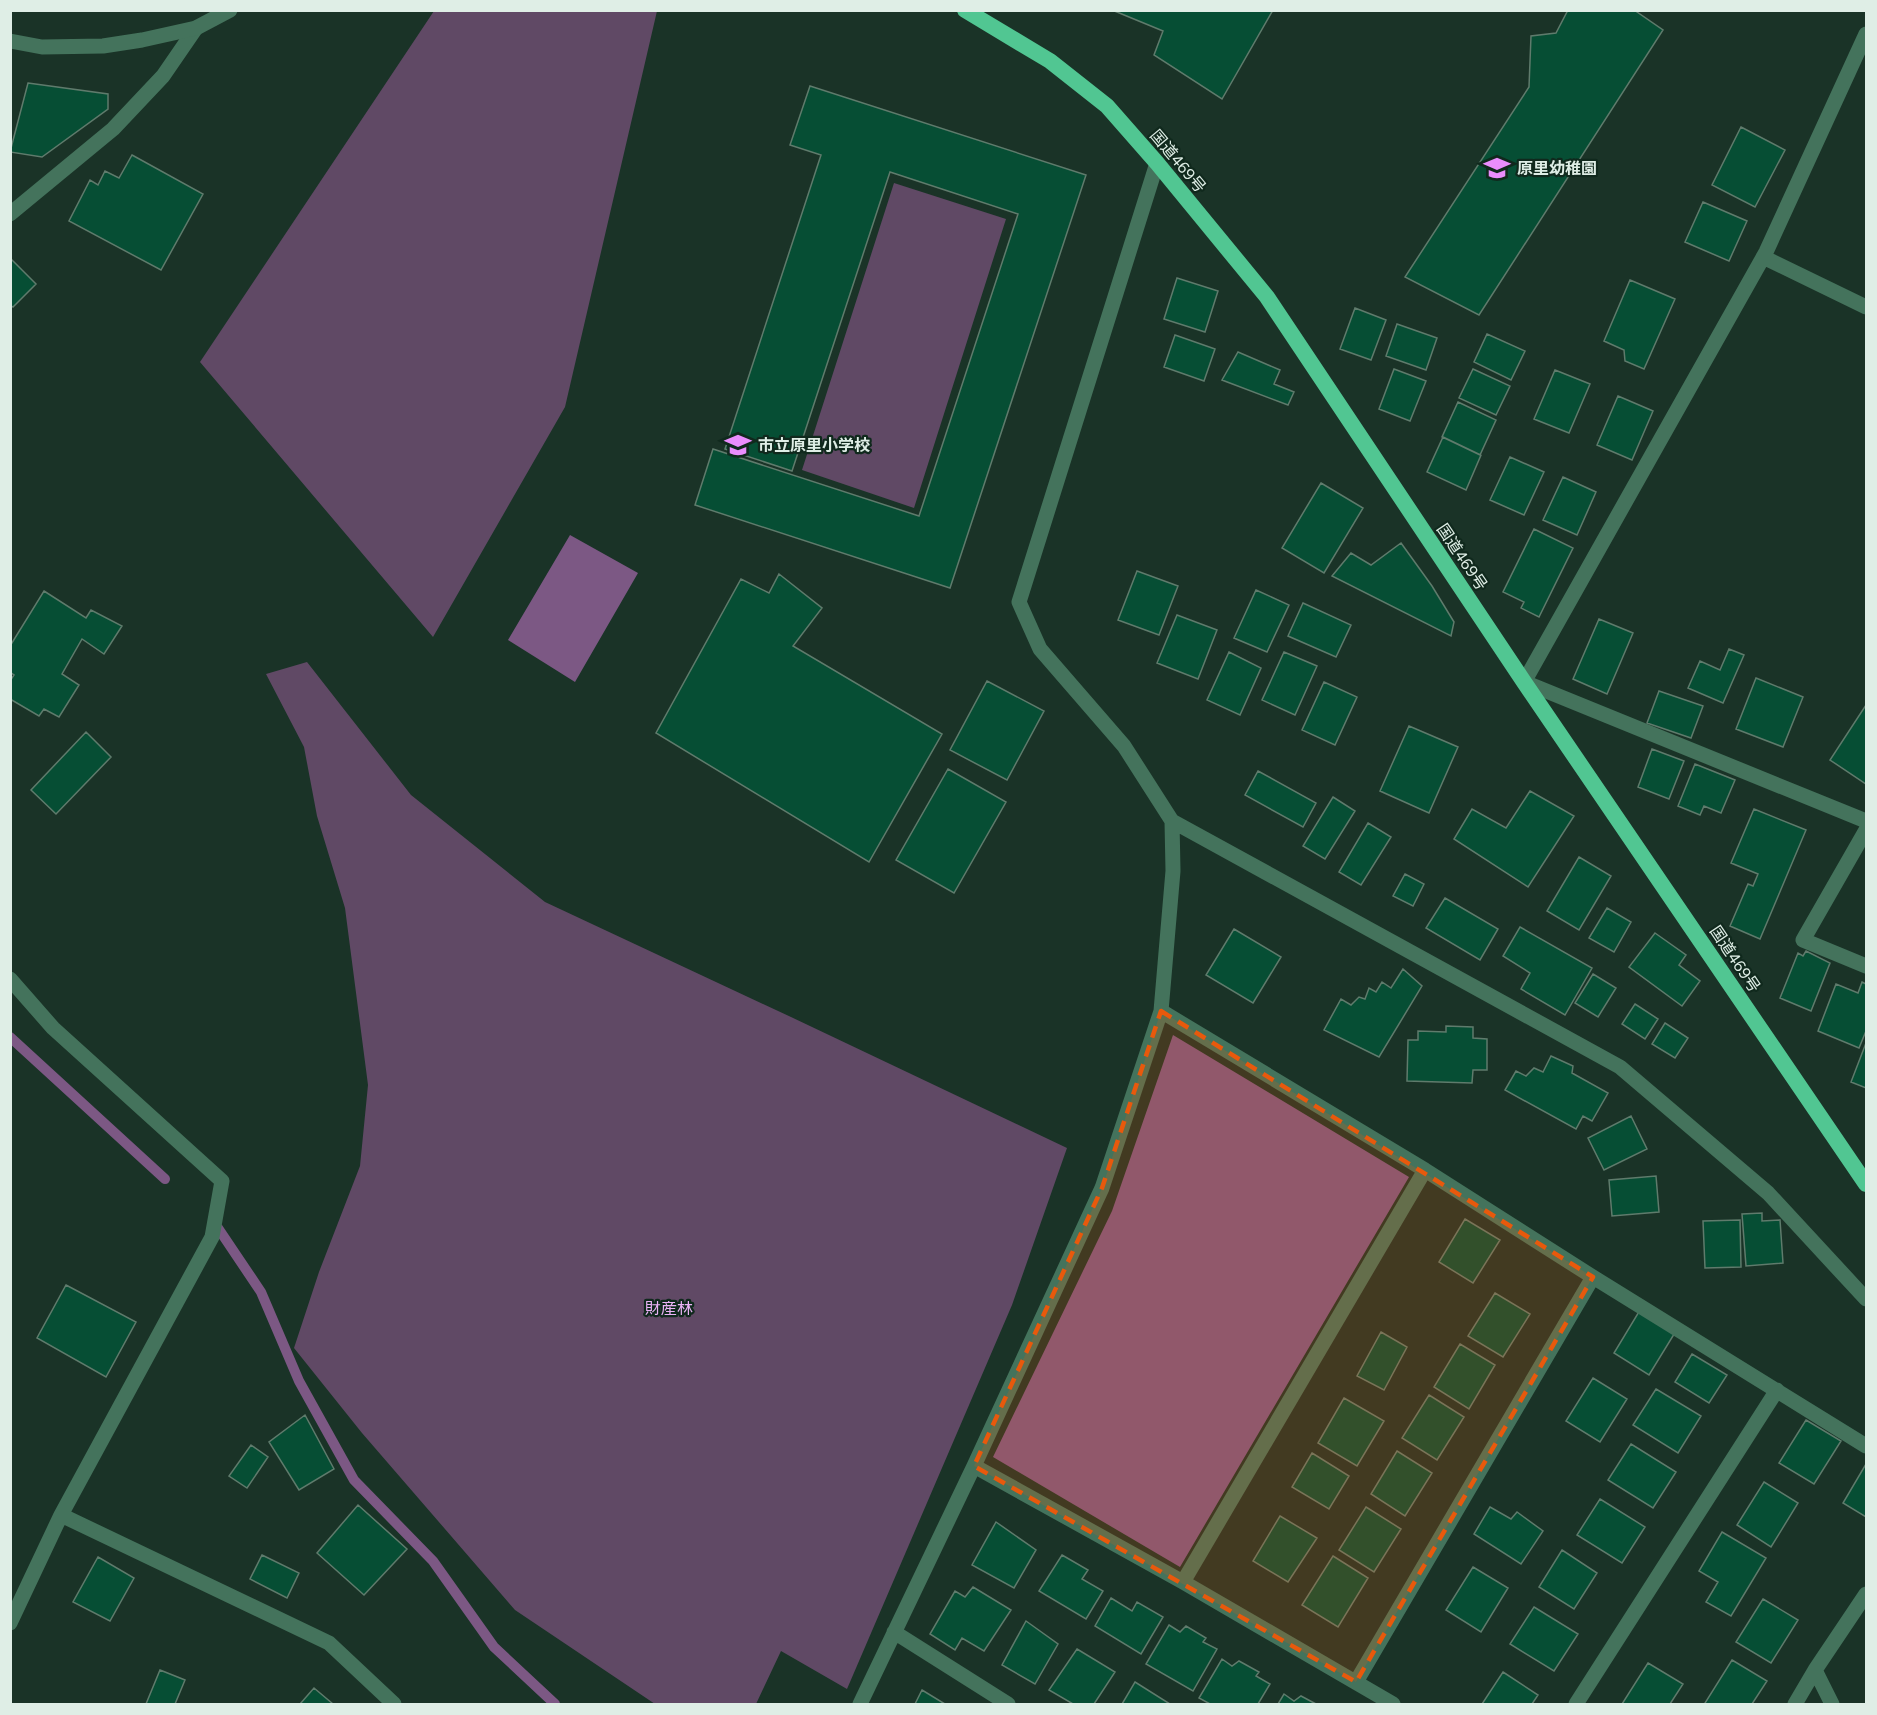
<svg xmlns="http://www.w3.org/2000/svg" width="1877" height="1715" viewBox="0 0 1877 1715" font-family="Figtree,'Noto Sans JP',sans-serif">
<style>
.green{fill:#604965}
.water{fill:#7c5884}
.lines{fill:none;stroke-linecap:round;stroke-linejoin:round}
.stream{stroke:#7c5884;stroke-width:10}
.building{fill:#064e34;stroke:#5f7b6c;stroke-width:1.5}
.minor{stroke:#44735c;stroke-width:15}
.tertiary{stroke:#44735c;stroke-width:15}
.trunk{stroke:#51c692;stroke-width:16}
.marked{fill:#e8590c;fill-opacity:0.2;stroke:#e8590c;stroke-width:4.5;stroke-dasharray:12 8;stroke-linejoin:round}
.labels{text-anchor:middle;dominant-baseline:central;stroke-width:4.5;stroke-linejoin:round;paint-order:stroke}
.street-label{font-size:16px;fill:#dfeee6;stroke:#10291d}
.poi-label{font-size:16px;font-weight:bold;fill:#dfeee6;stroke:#10291d;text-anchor:start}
.park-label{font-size:16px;fill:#ebb3f7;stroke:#10291d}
</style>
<rect width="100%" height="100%" fill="#1a3327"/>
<path class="green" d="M656 11H657L565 407 433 637 200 362 434 11Z
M894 183 1006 219 914 508 802 470Z
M307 662 411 795 545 902 791 1017 1067 1148 1012 1305 847 1689 781 1651 756 1704H655L515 1610 362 1433 294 1348 319 1272 360 1166 368 1085 345 908 317 816 304 747 266 674Z"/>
<path class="water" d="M570 535 638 573 575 682 508 640Z
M1173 1035 1409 1177 1180 1567 993 1457 1112 1211Z"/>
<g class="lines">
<path class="stream" d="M10 1037 165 1179
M218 1228 261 1292 299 1381 354 1480 433 1561 494 1647 555 1704"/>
</g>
<path class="building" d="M1112 10H1273L1222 99 1154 55 1163 31Z
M1568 10H1634L1663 30 1479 315 1405 277 1529 87 1531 36 1556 33Z
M28 83 108 94V109L42 157 10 152Z
M810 86 1086 175 950 588 695 505 713 449 919 516 1018 214 890 172 792 471 725 449 821 155 790 145Z
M1741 127 1785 150 1755 207 1712 185Z
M132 155 203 194 161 270 69 221 90 180 98 185 105 171 119 178Z
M1703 202 1747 221 1729 261 1685 242Z
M10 258 36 284 13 307 10 305Z
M1177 278 1218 291 1205 332 1164 319Z
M1630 280 1675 299 1644 369 1625 361 1624 350 1604 341Z
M1355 308 1386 320 1371 360 1340 349Z
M1397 324 1437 338 1426 370 1386 356Z
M1487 334 1525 351 1511 380 1474 362Z
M1175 335 1215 349 1204 381 1164 367Z
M1238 352 1280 370 1274 384 1294 392 1288 405 1222 380Z
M1394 369 1426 381 1410 421 1379 409Z
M1473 369 1510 386 1496 415 1459 398Z
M1555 370 1590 384 1569 433 1534 419Z
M1618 396 1653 411 1632 460 1597 445Z
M1458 402 1496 420 1480 455 1442 437Z
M1443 437 1481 455 1466 490 1427 472Z
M1510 457 1544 472 1524 515 1490 500Z
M1563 477 1596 492 1577 535 1543 520Z
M1321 483 1363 508 1324 573 1282 548Z
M1534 529 1573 548 1539 617 1521 608 1524 602 1503 592Z
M1401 543 1432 586 1454 622 1451 636 1332 576 1351 553 1371 565Z
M1137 571 1178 586 1159 635 1118 620Z
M779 574 822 608 793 646 942 734 869 862 656 733 741 579 769 593Z
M1256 590 1289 605 1267 652 1234 638Z
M44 591 86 618 91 610 122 626 104 654 82 639 62 674 79 685 59 717 44 709 39 716 10 699V681L14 675 10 672V646Z
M1303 603 1351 625 1336 657 1288 636Z
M1177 615 1217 630 1198 679 1157 663Z
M1599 619 1633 633 1607 694 1573 679Z
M1729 649 1744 655 1723 703 1688 688 1700 661 1720 670Z
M1229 652 1261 668 1240 715 1207 700Z
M1284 652 1317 666 1295 715 1262 700Z
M1756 678 1803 697 1783 747 1736 729Z
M987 681 1044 711 1007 780 950 750Z
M1324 682 1357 697 1335 745 1302 730Z
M1659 691 1703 706 1691 738 1647 723Z
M1866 705V784L1830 760Z
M1409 726 1458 747 1429 813 1380 791Z
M86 732 111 757 56 814 31 790Z
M1652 749 1684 761 1669 799 1638 787Z
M1695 764 1735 780 1721 813 1704 806 1700 815 1678 806Z
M948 769 1006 802 954 893 896 860Z
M1258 771 1316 803 1303 827 1245 795Z
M1530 791 1574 816 1528 887 1454 839 1472 809 1506 828Z
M1333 797 1355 811 1325 859 1303 846Z
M1754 809 1806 830 1760 939 1730 926 1748 884 1753 886 1758 874 1731 863Z
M1368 823 1391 837 1361 885 1339 872Z
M1579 857 1611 876 1579 930 1547 911Z
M1405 874 1424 884 1413 906 1393 896Z
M1445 898 1498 929 1480 960 1426 928Z
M1607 908 1631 922 1614 952 1589 938Z
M1520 927 1592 968 1565 1015 1521 989 1530 973 1503 956Z
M1234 929 1281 957 1253 1003 1206 975Z
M1655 933 1686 955 1679 965 1700 981 1682 1006 1629 967Z
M1806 951 1830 963 1811 1011 1780 998 1798 953 1803 956Z
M1403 969 1422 986 1379 1057 1324 1030 1341 999 1351 1005 1359 997 1365 999 1369 988 1376 992 1382 982 1391 988Z
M1593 974 1616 988 1598 1017 1575 1003Z
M1862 982 1866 984V1031L1859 1048 1818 1031 1836 984 1858 993Z
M1635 1004 1658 1019 1645 1039 1622 1024Z
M1665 1023 1688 1038 1675 1058 1652 1044Z
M1446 1026 1473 1027V1038L1487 1039V1070H1473L1472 1083 1407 1081 1408 1040H1418V1031L1446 1032Z
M1866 1043V1088L1851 1082Z
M1551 1056 1573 1066 1572 1073 1608 1093 1592 1121 1583 1116 1576 1129 1505 1090 1516 1071 1526 1076 1534 1068 1543 1072Z
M1631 1116 1647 1149 1604 1170 1588 1138Z
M1656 1176 1659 1212 1612 1216 1609 1180Z
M1762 1213V1221L1780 1220 1783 1263 1746 1266 1742 1214Z
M1465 1219 1500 1240 1473 1283 1439 1262Z
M1740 1220 1741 1267 1705 1268 1703 1221Z
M66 1285 136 1322 106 1377 37 1338Z
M1495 1293 1530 1314 1503 1357 1468 1336Z
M1640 1310 1676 1331 1649 1375 1614 1353Z
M1381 1332 1407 1347 1384 1390 1357 1376Z
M1460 1344 1495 1365 1469 1409 1434 1387Z
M1692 1354 1727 1375 1709 1403 1675 1382Z
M1593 1378 1627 1399 1600 1442 1566 1421Z
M1656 1389 1701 1416 1678 1453 1633 1425Z
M1429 1395 1464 1417 1437 1460 1402 1438Z
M1344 1398 1384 1421 1357 1466 1318 1443Z
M305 1415 334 1469 299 1490 269 1442Z
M1806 1420 1841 1441 1814 1484 1779 1463Z
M1631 1444 1676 1472 1653 1508 1608 1480Z
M251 1445 268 1457 247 1488 229 1476Z
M1397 1451 1432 1473 1405 1516 1371 1494Z
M1312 1453 1349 1476 1329 1509 1292 1487Z
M1866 1464V1517L1843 1503Z
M1764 1482 1798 1503 1771 1547 1737 1525Z
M1600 1499 1645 1527 1622 1563 1577 1535Z
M358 1505 407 1549 364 1595 317 1553Z
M1366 1507 1401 1529 1374 1572 1339 1550Z
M1490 1507 1511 1519 1517 1512 1543 1531 1521 1564 1474 1534Z
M1280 1516 1317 1538 1288 1582 1253 1561Z
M996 1522 1036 1550 1014 1588 972 1565Z
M1722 1532 1766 1558 1731 1616 1706 1602 1718 1582 1699 1571Z
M1562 1550 1597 1573 1574 1609 1539 1587Z
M262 1555 299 1573 287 1598 250 1579Z
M1062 1555 1088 1570 1082 1579 1103 1591 1086 1619 1039 1591Z
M1333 1556 1368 1578 1338 1627 1302 1605Z
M98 1557 134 1578 110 1621 73 1602Z
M1473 1567 1508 1588 1481 1632 1446 1610Z
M973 1587 1011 1610 984 1651 962 1638 955 1650 930 1634 955 1591 965 1597Z
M1111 1598 1132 1611 1137 1602 1163 1617 1141 1654 1095 1626Z
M1763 1599 1798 1620 1771 1663 1736 1642Z
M1534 1607 1578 1634 1554 1671 1510 1644Z
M1026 1621 1058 1644 1035 1684 1002 1665Z
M1169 1625 1180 1632 1186 1626 1206 1638 1203 1642 1217 1649 1193 1691 1146 1664Z
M1077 1649 1115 1672 1094 1704H1073L1049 1690Z
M1222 1659 1232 1666 1239 1661 1259 1672 1256 1676 1270 1684 1258 1704H1210L1199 1698Z
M1732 1660 1767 1681 1752 1704H1708L1705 1703Z
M1648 1663 1683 1684 1670 1704H1622Z
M160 1670 185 1680 175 1704H146Z
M1503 1672 1538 1695 1532 1704H1482Z
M1135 1682 1170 1704H1122Z
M314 1688 333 1704H300Z
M922 1690 945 1704H915Z
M1284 1694 1294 1701 1301 1696 1316 1704H1278Z"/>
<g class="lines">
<path class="minor" d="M1866 34 1766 252 1524 682 1866 821
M10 214 113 129 163 76 196 28
M1763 257 1866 307
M1172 821 1620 1067 1768 1193 1866 1299
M1866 830 1803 940 1866 966
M10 979 53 1028 222 1181 212 1237 61 1515 10 1623
M1161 1011 1425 1170 1593 1277 1866 1446
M974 1466 1183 1582 1393 1704
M61 1515 329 1643 394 1704
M1183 1582 1425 1170
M894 1632 1008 1704
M1815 1670 1832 1704
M1356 1682 1593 1277
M860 1704 974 1466 1102 1188 1161 1011 1173 871 1172 821 1124 746 1040 649 1019 602 1157 163
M1576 1704 1777 1390
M1795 1704 1815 1670 1866 1594"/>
<path class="tertiary" d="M10 41 42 47 103 46 142 40 196 28 230 10"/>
<path class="trunk" d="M965 10 1050 61 1107 106 1157 163 1267 297 1524 682 1866 1184"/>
</g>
<path class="marked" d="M1161 1011 1593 1277 1356 1682 974 1466 1102 1188Z"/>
<defs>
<g id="school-bare" transform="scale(2.07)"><path d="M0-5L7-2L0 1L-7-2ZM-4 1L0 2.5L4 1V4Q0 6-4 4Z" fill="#ea8dfd" stroke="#10291d" stroke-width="2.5" paint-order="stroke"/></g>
</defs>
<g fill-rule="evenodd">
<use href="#school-bare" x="1497" y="168"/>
<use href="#school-bare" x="738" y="445"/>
</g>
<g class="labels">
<g class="street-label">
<text transform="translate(1178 161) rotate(50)">国道469号</text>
<text transform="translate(1462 557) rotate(56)">国道469号</text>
<text transform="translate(1735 959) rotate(56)">国道469号</text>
</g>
<g class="poi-label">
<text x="1517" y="168">原里幼稚園</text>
<text x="758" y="445">市立原里小学校</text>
</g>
<g class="park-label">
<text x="669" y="1308">財産林</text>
</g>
</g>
<rect width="1877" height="1715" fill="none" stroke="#dfeee6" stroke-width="24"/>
</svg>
